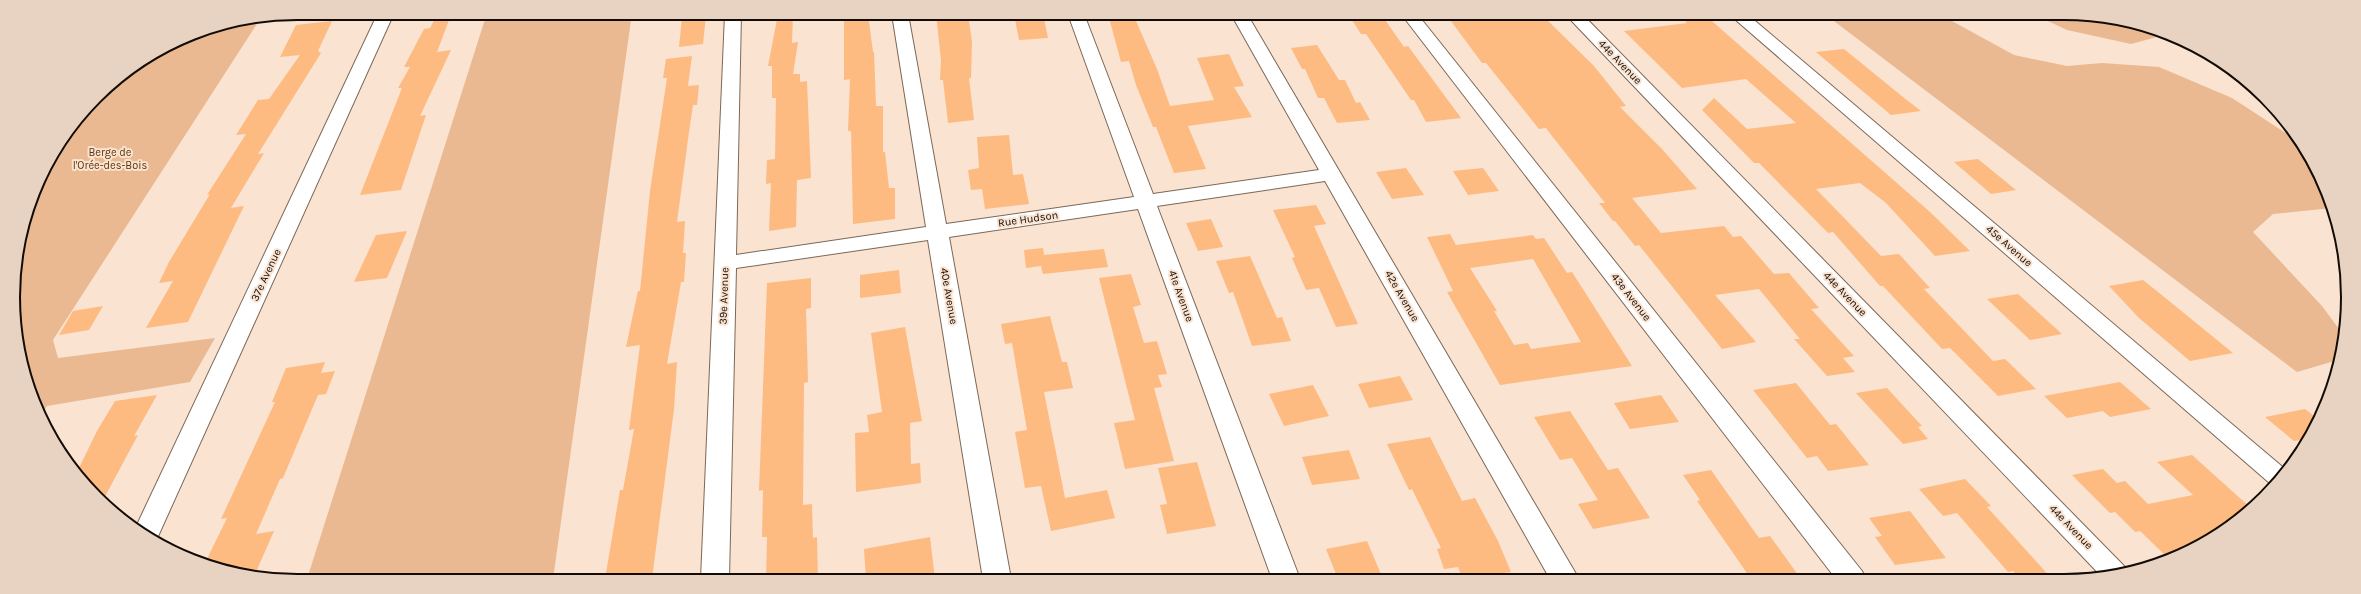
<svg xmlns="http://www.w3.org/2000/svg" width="2361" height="594" viewBox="0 0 2361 594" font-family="Karla,sans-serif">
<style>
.green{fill:#eab991}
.building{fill:#fdbb81;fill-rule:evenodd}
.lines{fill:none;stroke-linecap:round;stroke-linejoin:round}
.minor-casing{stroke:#7c6858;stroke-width:2}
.minor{fill:#fff;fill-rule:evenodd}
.labels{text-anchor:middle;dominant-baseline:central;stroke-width:4;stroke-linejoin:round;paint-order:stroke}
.street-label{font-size:11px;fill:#130c06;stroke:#fae3d1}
.park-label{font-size:11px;fill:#5d3405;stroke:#fae3d1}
.rim{fill:none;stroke:#130c06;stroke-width:2}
</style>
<rect width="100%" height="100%" fill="#fae3d1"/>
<path class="green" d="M487 13H632L553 579H307Z
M1826 15H1941L2014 55 2067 66 2102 63 2159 67 2232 98 2301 143 2319 172 2332 208 2273 214 2253 232 2322 306 2345 337 2338 360 2297 372Z
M2035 15C2081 15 2126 15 2168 34L2131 44 2067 30Z
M262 16 53 340 58 358 215 338 190 382 47 406 40 416 23 371 14 278 23 223 42 171 72 124 110 84 189 35 242 18Z"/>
<path class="building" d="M778 14H793L792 43 798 42 793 74H800V82L807 81 811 178 797 180 796 227 769 231 771 183 766 184 767 160 775 159 776 98H772V66H768Z
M844 14H868L873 52H874L876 106H883V152H885L889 188H895V219L853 224 851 131H848L850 79 844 80Z
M936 14H968L972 42 971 78H969L974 120 948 123 943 80H940L941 60Z
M1014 14H1043L1048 38 1019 40Z
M1108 14H1133L1157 69 1170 106 1214 100 1197 58 1229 54 1244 86 1234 87 1252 117 1188 126 1206 169 1174 173 1156 127H1153L1136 85 1129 61 1121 62Z
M1348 14H1381L1404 47 1408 46 1461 118 1426 122 1414 100H1411L1366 34H1361Z
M437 15 449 20 437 52 451 50 420 116 426 115 401 190 360 195 402 88H398L410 67H404L424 29 430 28Z
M1469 15H1542L1594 66 1626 106 1620 107 1662 149 1697 189 1632 198 1661 233 1724 226 1733 237 1741 236 1774 274 1789 273 1819 308 1811 309 1854 356 1843 358 1855 372 1827 376 1794 339H1800L1759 289 1715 295 1756 342 1722 349 1639 245 1635 246 1615 221H1613L1599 203H1605L1552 136 1546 128 1539 129 1486 63H1482L1448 17Z
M1678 15H1705L1930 212 1970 251 1935 256 1886 203 1860 183 1816 189 1881 256 1899 254 1930 288 1924 289 1993 361 2005 359 2036 389 1998 396 1950 348 1942 349 1883 286H1880L1833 232 1828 233 1759 163H1754L1702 110 1714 98 1747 129 1796 123 1746 79 1682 88 1624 31 1687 23Z
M706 16 703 44 679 47 682 18Z
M332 21 318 51 321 53 258 154 264 153 231 208 244 206 188 322 146 328 173 281 159 283 169 262 210 194 207 195 246 134 236 135 258 100 269 99 300 55 280 57 296 25Z
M1317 45 1339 80H1345L1356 103 1360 102 1370 120 1337 123 1324 98H1318L1305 69H1302L1291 48Z
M1844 49 1903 97 1921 111 1891 115 1816 52Z
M692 56 688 86 699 85 697 105H693L689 132 677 222 685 221 683 253H686L684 282H681L667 364 677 362 674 409 652 579H605L620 490H623L634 429 629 430 640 345 626 347 638 291H640L650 191 667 78H663L666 59Z
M1009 135 1013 175 1023 174 1029 204 985 209 982 189 971 190 968 170 979 168 977 137Z
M1978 159 2016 190 1991 194 1954 162Z
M1406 168 1424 195 1392 199 1376 172Z
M1483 168 1499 191 1468 195 1453 171Z
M1316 205 1326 224 1314 226 1358 324 1336 327 1319 288 1306 290 1292 258 1295 257 1273 210Z
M1211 219 1223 247 1198 251 1186 223Z
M407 231 387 278 354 282 376 235Z
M1450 234 1456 245 1533 235 1536 239 1544 238 1567 273 1572 272 1632 366 1500 385 1447 292 1453 291 1427 237ZM1533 259 1581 342 1531 349 1528 343 1514 345 1494 311H1497L1470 268Z
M1043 248 1044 255 1104 249 1108 267 1043 274 1041 266 1026 268 1024 250Z
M1250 256 1277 318 1282 317 1291 341 1252 346 1233 292 1229 293 1216 261Z
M899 270 901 293 860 298V275Z
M1131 274 1141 305 1133 307 1144 343 1157 341 1167 374 1158 375 1162 387 1154 388 1174 461 1125 469 1114 423 1135 420 1099 278Z
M811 278V308L806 309 808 382 804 383 803 505 812 504 813 538 817 537 818 579H766L767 537H762L763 490 759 491 767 283Z
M2143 280 2158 292 2233 353 2190 361 2139 318 2109 286Z
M2018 294 2062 334 2030 340 1987 299Z
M103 306 89 330 59 335 73 311Z
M1050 316 1062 362H1067L1073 388 1044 392 1065 498 1107 490 1115 518 1051 531 1041 486 1025 488 1015 432 1027 430 1012 343 1005 344 1001 324Z
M905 327 922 421 910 423 911 464 920 463 921 483 856 492 855 433 869 432 867 415 882 412 871 333Z
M325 362 321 373 335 371 326 394 318 395 283 478 280 479 256 534 274 531 256 572 241 574 204 565 227 518 221 519 275 402H272L286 368Z
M1400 376 1413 400 1369 408 1358 384Z
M2120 382 2151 409 2110 417 2103 411 2067 418 2044 396Z
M1796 383 1830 425 1836 424 1869 465 1828 471 1817 456 1807 458 1753 390Z
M1313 385 1329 416 1284 426 1269 394Z
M1887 388 1922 426 1918 427 1928 439 1903 444 1856 393Z
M157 395 134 436 138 435 102 502 76 474 97 431 115 401Z
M1661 395 1679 422 1630 429 1614 403Z
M2305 409 2319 420V423L2307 439 2294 441 2265 417Z
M1570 411 1608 470 1618 468 1650 518 1593 529 1578 504 1598 500 1572 458 1560 460 1534 417Z
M1430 437 1462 501 1475 498 1498 541 1511 572 1462 578 1458 567 1444 569 1437 549 1441 548 1412 489 1409 490 1387 444Z
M1349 450 1360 479 1312 485 1302 457Z
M2192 455 2251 508 2189 552 2168 558 2140 531 2135 532 2115 512 2110 513 2072 475 2103 469 2117 483 2125 481 2148 504 2193 495 2157 462Z
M1197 462 1216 526 1167 534 1160 505 1167 504 1158 468Z
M1711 470 1759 538 1770 536 1801 579H1751L1697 501 1700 500 1683 475Z
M1965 479 1991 506 1987 507 2052 579H2020L2013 571 2008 572 1957 513 1943 516 1919 489Z
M1910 511 1946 558 1895 565 1875 537 1882 536 1869 518Z
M930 537 935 579H866L864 549Z
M1367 541 1383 579H1338L1326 549Z"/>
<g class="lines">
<g class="minor-casing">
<path id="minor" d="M378 13H394L155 543 135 529Z
M725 14H741L736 255 926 227 892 14H908L946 224 1134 197 1068 14H1084L1153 194 1319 170 1231 14H1247L1579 579H1550L1325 181 1157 206 1300 579H1272L1138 209 949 237 1011 579H983L928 240 736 268 729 579H701Z
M1402 15H1418L1862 571 1866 579H1836Z
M1566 15H1583L2128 570 2103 578Z
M1730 15H1748L2285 469 2273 486Z"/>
</g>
<use href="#minor" class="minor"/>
</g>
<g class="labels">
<g class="street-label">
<text transform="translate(1620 62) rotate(46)">44e Avenue</text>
<text transform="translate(1028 219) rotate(-8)">Rue Hudson</text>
<text transform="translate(2009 246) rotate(41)">45e Avenue</text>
<text transform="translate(266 275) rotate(-65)">37e Avenue</text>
<text transform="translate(1845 294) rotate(46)">44e Avenue</text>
<text transform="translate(724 296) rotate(-88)">39e Avenue</text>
<text transform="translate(949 296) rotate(80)">40e Avenue</text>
<text transform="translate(1181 296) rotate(70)">41e Avenue</text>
<text transform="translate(1402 296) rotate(60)">42e Avenue</text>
<text transform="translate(1631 297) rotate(52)">43e Avenue</text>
<text transform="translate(2071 527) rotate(46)">44e Avenue</text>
</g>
<g class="park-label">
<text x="110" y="152">Berge de<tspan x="110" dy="13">l'Orée-des-Bois</tspan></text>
</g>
</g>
<path d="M0 0H2361V594H0ZM297 20H2064A277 277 0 0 1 2341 297V297A277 277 0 0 1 2064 574H297A277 277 0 0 1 20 297V297A277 277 0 0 1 297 20Z" fill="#e8d2c1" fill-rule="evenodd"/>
<path class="rim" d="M297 20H2064A277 277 0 0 1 2341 297V297A277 277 0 0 1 2064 574H297A277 277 0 0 1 20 297V297A277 277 0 0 1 297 20Z"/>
</svg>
